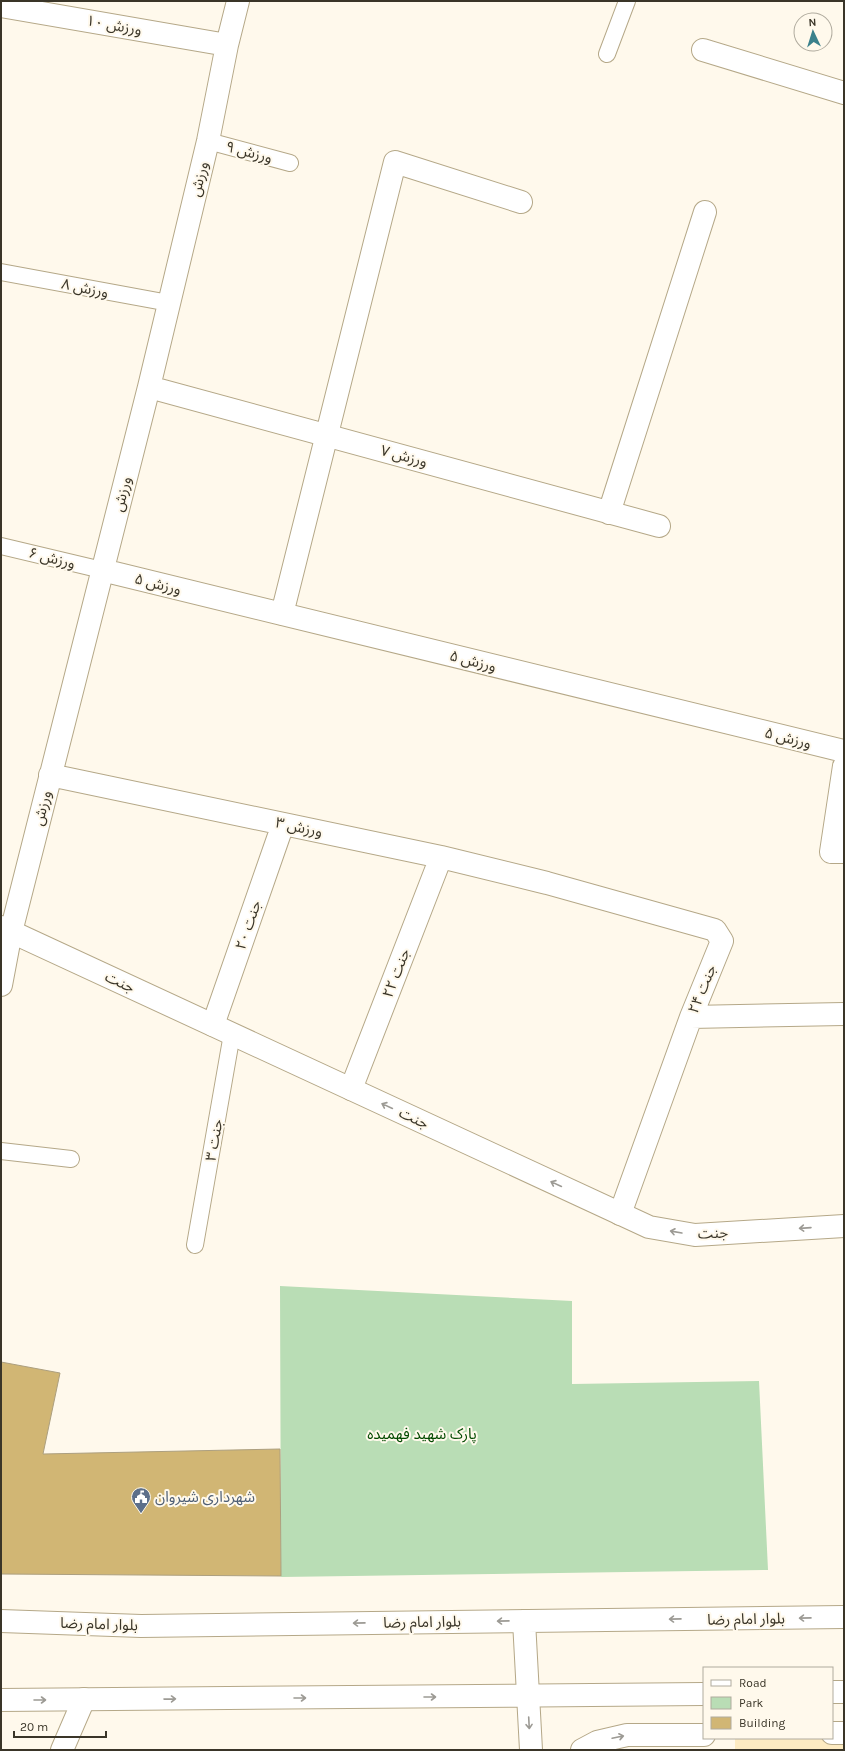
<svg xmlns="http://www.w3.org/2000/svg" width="845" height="1751" viewBox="0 0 845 1751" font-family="Karla,'Noto Sans Arabic',sans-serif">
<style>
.built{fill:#fdebc2}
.green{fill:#b9ddb5}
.building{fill:#d1b674;stroke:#ac9f7f}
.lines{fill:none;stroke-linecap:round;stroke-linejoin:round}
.lane-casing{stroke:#b5a888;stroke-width:18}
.street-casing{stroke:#b5a888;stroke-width:24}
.secondary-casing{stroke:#b5a888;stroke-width:24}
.lane{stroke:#fff;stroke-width:16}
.street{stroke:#fff;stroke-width:22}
.secondary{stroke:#fff;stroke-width:22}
.oneway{stroke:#9c9a94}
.labels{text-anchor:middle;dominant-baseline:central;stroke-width:4;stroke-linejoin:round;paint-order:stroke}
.street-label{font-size:15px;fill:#3a3528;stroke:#fff9ec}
.park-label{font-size:15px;fill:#034a00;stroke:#fff9ec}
.service-label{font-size:15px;fill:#4e5e75;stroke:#fff9ec;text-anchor:start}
</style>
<rect width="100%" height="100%" fill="#fff9ec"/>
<path class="built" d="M844 1731V1750H735V1738H832Z"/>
<path class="green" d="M280 1286 572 1301V1384L759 1381 768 1570 281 1577Z"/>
<path class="building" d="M1 1362 60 1373 43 1454 280 1449 281 1576 1 1574Z"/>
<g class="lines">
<g class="lane-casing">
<path id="lane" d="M607 54 627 1
M208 141 290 163
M1 272 169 303
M1 546 102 570
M1 1151 71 1159
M195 1245 232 1034"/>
</g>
<g class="street-casing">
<path id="street" d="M1 6 227 45
M703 50 844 93
M149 387 659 526
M609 513 705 212
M102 570 844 751
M282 614 395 162 521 202
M844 766 831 852H844
M50 775 441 857 547 883 715 930 722 941 691 1017 620 1214
M1 985 11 932 149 387 208 141 227 45 238 1
M691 1017 844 1014
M213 1025 283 824
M351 1089 441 857
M62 1750 84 1699"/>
</g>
<g class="secondary-casing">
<path id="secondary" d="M1 927 649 1227 695 1235 844 1226
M1 1621 141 1626 844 1617
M524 1621 531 1750
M832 1692H844
M1 1700 704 1694
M832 1733H844
M582 1750 597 1742 627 1735H704"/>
</g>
<use href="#lane" class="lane"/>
<use href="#street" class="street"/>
<use href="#secondary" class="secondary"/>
</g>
<defs><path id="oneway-shaft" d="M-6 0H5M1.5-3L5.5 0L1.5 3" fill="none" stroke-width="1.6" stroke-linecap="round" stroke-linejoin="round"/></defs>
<g class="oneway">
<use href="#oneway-shaft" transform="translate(387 1106) rotate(-155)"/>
<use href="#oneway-shaft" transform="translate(556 1184) rotate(-155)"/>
<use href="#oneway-shaft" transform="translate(805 1228) rotate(176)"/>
<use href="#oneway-shaft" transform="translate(676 1232) rotate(-170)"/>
<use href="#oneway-shaft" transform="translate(805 1618) rotate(179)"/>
<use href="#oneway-shaft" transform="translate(675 1619) rotate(179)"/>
<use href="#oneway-shaft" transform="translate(503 1621) rotate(179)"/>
<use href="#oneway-shaft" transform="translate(359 1623) rotate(179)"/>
<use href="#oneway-shaft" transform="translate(430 1697)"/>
<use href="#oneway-shaft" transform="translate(300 1698)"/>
<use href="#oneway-shaft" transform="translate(170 1699) rotate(-1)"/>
<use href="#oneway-shaft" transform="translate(40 1700)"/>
<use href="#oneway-shaft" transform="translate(529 1723) rotate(87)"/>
<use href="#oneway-shaft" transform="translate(618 1737) rotate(-12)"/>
</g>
<defs>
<g id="civic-pin" transform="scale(1)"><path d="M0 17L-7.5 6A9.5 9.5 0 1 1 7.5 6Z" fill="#5c6f8a" stroke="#fff9ec"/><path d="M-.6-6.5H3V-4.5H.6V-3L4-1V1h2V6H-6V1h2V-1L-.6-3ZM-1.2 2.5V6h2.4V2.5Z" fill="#fff"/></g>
</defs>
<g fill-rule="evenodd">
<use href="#civic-pin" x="141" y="1497"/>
</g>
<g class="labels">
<g class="street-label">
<text transform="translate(114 25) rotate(10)">ورزش ۱۰</text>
<text transform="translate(249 152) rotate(15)">ورزش ۹</text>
<text transform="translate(199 179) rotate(-76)">ورزش</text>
<text transform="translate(85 288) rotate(11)">ورزش ۸</text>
<text transform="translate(404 456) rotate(15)">ورزش ۷</text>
<text transform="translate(122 494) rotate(-76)">ورزش</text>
<text transform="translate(52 558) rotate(14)">ورزش ۶</text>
<text transform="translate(158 584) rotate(14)">ورزش ۵</text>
<text transform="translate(473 661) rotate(14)">ورزش ۵</text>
<text transform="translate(788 738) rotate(14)">ورزش ۵</text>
<text transform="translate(42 808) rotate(-76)">ورزش</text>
<text transform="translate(299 827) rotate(12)">ورزش ۳</text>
<text transform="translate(248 925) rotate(-71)">جنت ۲۰</text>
<text transform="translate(396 973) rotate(-69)">جنت ۲۲</text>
<text transform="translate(120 982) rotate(25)">جنت</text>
<text transform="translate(702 989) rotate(-68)">جنت ۲۴</text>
<text transform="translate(414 1118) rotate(25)">جنت</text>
<text transform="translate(214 1140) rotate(-80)">جنت ۳</text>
<text transform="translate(713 1233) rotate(-2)">جنت</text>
<text transform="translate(746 1619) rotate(-1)">بلوار امام رضا</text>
<text transform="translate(422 1622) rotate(-1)">بلوار امام رضا</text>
<text transform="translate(99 1624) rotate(2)">بلوار امام رضا</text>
</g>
<g class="park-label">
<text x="422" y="1434">پارک شهید فهمیده</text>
</g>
<g class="service-label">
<text x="155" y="1497">شهرداری شیروان</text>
</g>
</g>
<rect width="845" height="1751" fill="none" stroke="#3a3528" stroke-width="4"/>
<rect x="703" y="1667" width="130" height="72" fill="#fff9ec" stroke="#b0ab9e"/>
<rect x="711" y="1680" width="20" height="6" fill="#ffffff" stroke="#b0ab9e"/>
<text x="739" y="1687" font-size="12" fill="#3a3528">Road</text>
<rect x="711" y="1697" width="20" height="12" fill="#b9ddb5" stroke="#b0ab9e"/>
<text x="739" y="1707" font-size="12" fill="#3a3528">Park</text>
<rect x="711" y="1717" width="20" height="12" fill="#d1b674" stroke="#b0ab9e"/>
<text x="739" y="1727" font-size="12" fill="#3a3528">Building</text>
<g transform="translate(813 32) rotate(356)"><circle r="19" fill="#fff9ec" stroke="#b0ab9e"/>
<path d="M0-3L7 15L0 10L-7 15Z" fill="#3b818c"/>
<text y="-6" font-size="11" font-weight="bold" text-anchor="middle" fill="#3a3528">N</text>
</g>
<path d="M14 1731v6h92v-6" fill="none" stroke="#3a3528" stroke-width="2"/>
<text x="20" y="1731" font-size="12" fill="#3a3528" stroke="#fff9ec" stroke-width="3" paint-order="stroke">20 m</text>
</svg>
